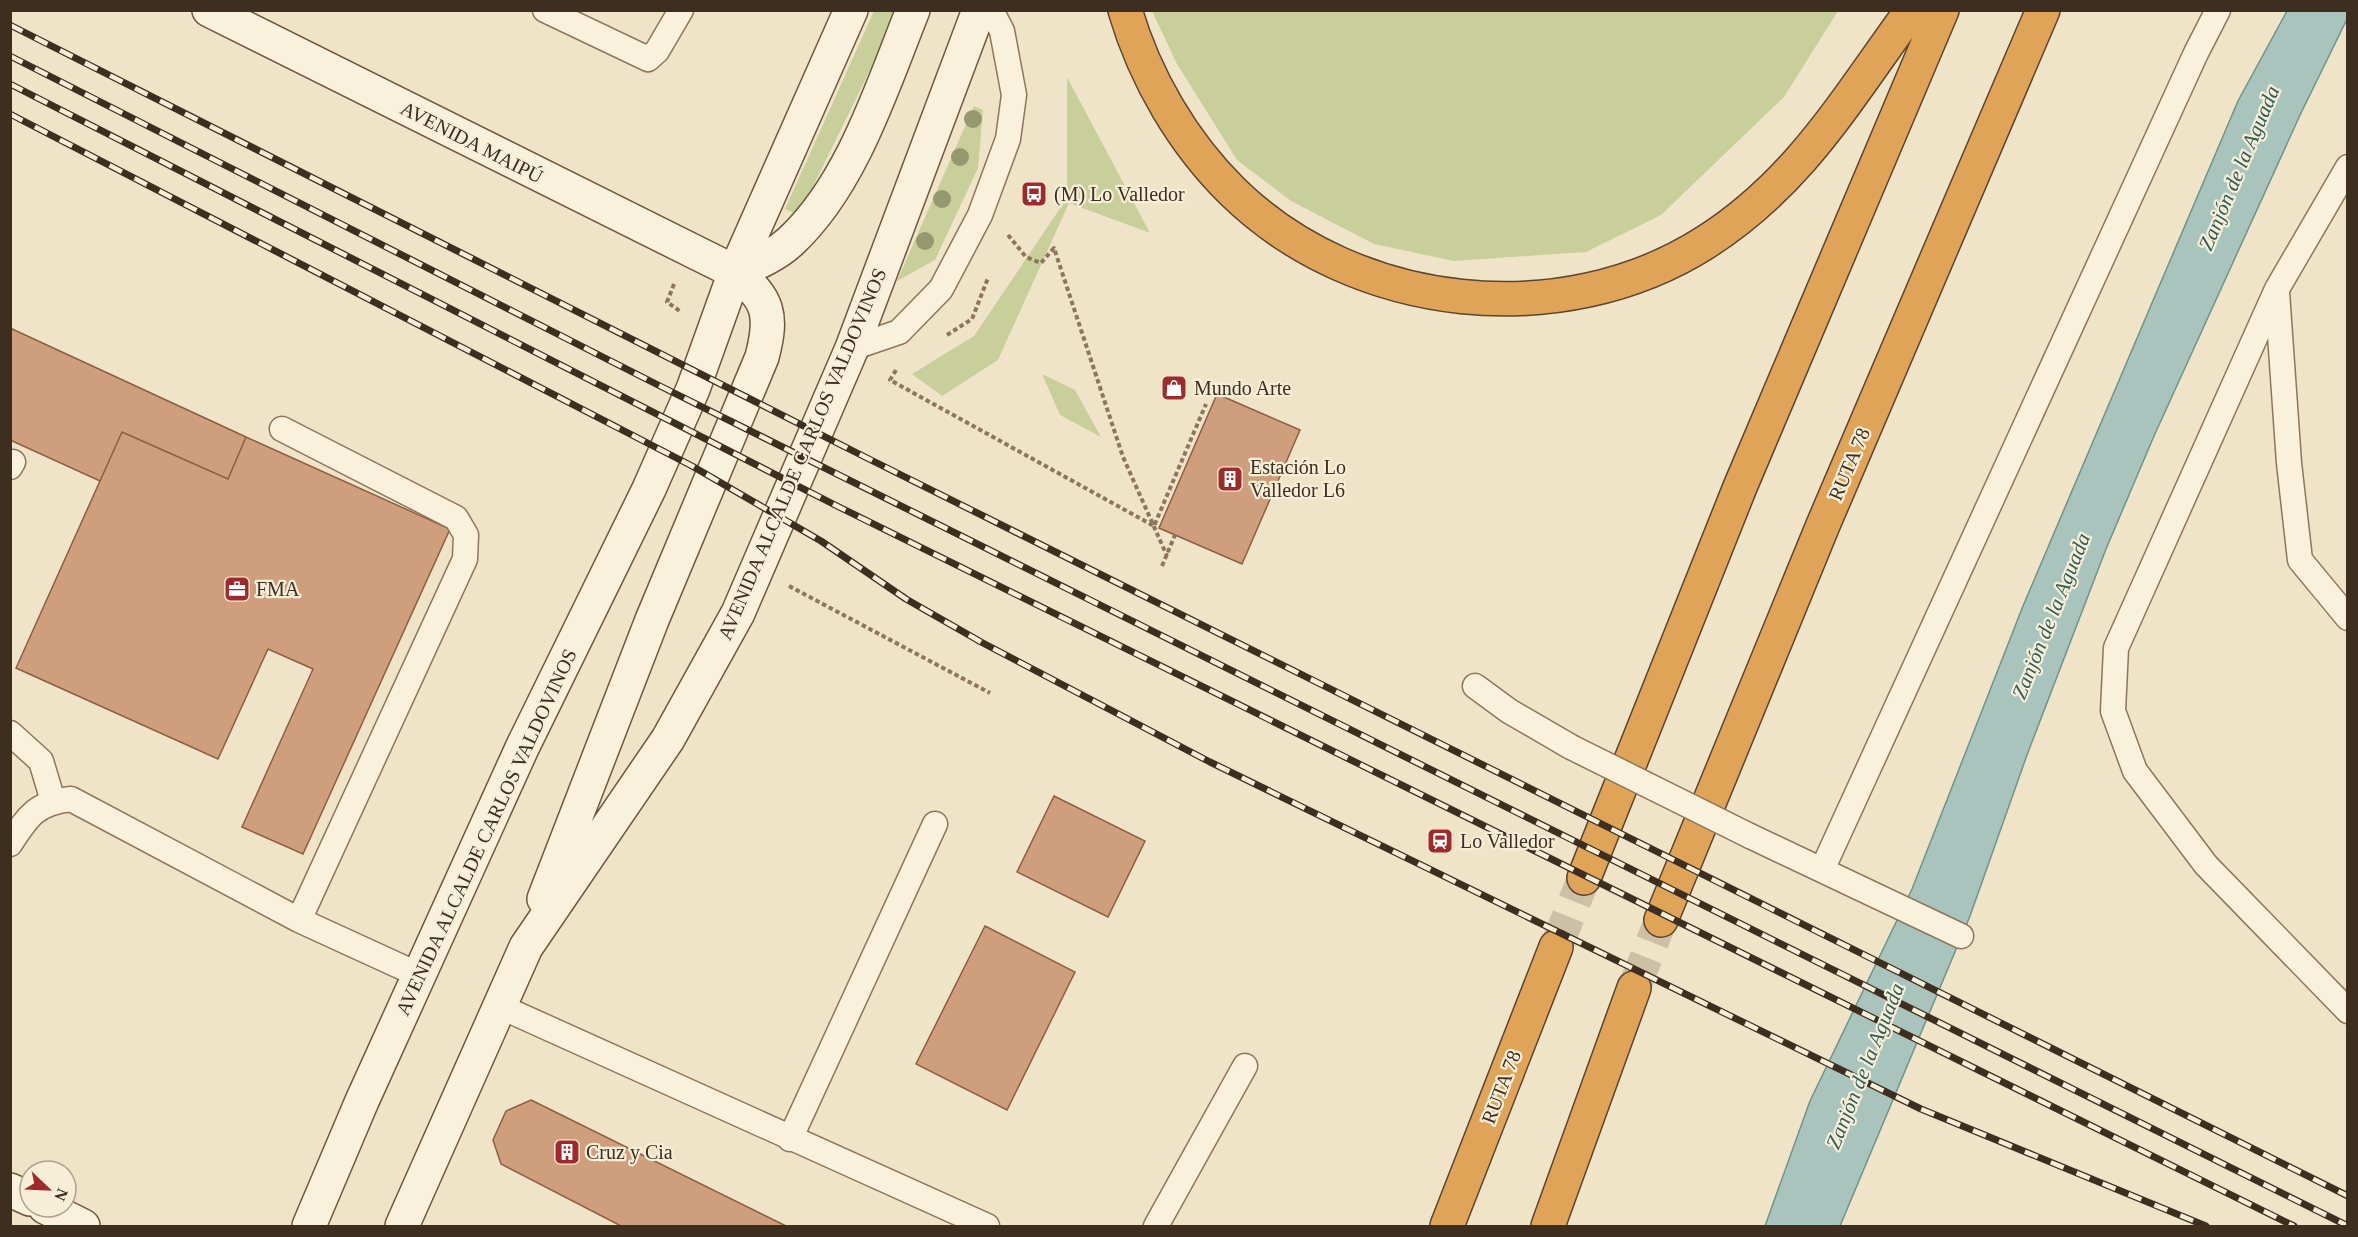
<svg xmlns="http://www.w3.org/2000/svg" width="2358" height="1237" viewBox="0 0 2358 1237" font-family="Georgia,serif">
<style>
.green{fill:#c9cf9b}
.water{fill:#a9c4bc;stroke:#6f938a;stroke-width:1.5}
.building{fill:#cf9f7d;stroke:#8d5f41;stroke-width:1.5}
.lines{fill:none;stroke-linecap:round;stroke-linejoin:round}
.highway-tunnel{stroke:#ccc0a6;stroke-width:33;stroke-dasharray:33 16;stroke-linecap:butt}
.lane-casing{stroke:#8d765c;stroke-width:27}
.secondary-casing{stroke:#6f573f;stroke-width:36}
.highway-casing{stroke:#5b4430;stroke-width:36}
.path{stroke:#8d765c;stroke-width:4;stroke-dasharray:4.5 3;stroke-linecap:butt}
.lane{stroke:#faf1dc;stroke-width:24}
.secondary{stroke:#faf1dc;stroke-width:33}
.highway{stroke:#e0a458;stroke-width:33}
.rail-casing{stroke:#3d2e20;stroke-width:7}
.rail{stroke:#f7eed8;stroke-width:4.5;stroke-dasharray:14;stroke-linecap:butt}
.lane-bridge-casing{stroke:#8d765c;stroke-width:27;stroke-linecap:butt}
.lane-bridge{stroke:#faf1dc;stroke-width:24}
.tree{fill:#96986f}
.labels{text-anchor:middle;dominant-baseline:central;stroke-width:4.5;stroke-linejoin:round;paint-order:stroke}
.street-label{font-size:20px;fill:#3d2e20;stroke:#f7eed8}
.poi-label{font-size:20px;fill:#3d2e20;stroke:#f7eed8;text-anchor:start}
.water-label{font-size:21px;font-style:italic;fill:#2f5d5a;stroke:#f7eed8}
</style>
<rect width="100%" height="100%" fill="#f0e4c8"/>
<path class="green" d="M874 11H899L799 215 785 209Z
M1152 11H1838L1784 97 1661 215 1586 252 1454 261 1374 244 1291 201 1237 160 1177 64Z
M1067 77 1150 233 1069 203 998 360 942 396 912 374 974 336 1067 198Z
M974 106 983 110 978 168 935 260 897 281Z
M1042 374 1075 390 1101 437 1060 415Z"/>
<path class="water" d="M2287 11H2347V19L2301 113 2154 436 2106 549 2027 755 1970 916 1840 1226H1765L1810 1101 1912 889 2023 606 2238 101Z"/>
<path class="building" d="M10 328 246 437 228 479 122 432 100 481 10 440Z
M1217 394 1300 430 1242 564 1159 528Z
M122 432 228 479 246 437 450 529 303 854 242 827 313 669 268 649 218 759 16 668Z
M1054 796 1145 841 1108 917 1017 872Z
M985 926 1075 972 1007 1110 916 1064Z
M531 1100 786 1226H621L501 1164 493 1140 506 1111Z"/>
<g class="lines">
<path class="highway-tunnel" d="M1556 947 1584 878
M1634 988 1661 920"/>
<g class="lane-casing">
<path id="lane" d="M545 10 648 59 657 51 681 10
M2348 167 2277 289 2116 648 2113 711 2135 771 2206 865 2348 1011
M2277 292 2289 463 2300 560 2348 618
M852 348 899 332 941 289 980 215 1008 139 1014 95 1002 31 991 10
M282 429 456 518 466 535 465 559 299 920
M10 467 13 462
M1475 686 1509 711 1571 747
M10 733 41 761 53 801
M1750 836 1961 936
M10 844C28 816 36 803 71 799L299 920 419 975
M1822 870 2196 53 2218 10
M499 1006 987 1226
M790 1139 935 824
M1156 1226 1245 1066"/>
</g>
<g class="secondary-casing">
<path id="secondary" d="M209 10 735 272C769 299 773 315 762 357L652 620 544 899
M735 272C755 264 775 256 791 241 852 184 882 87 913 10
M10 1190 30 1199
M45 1207 83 1226
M309 1226 362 1101 522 748 649 489 693 389 735 272 851 10
M402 1226 526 947 668 739 738 613 852 348 979 10"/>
</g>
<g class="highway-casing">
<path id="highway" d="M1125 10C1145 78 1183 143 1233 192 1356 312 1562 334 1706 242 1800 182 1847 98 1912 10
M1584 878 1740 487 1942 10
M1661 920 1823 525 2043 10
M1447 1226 1556 947
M1548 1226 1634 988"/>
</g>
<path class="path" d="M1008 235 1026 257 1041 263 1054 248 1123 457 1167 556
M674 284 667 302 681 312
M947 335 972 319 988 278
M896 370 890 380 1154 526 1206 404
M1162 566 1175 535
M789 586 990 693"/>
<use href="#lane" class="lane"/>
<use href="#secondary" class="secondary"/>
<use href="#highway" class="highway"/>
<g class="rail-casing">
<path id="rail" d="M10 25 865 457 2348 1196
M10 56 658 385 2348 1226
M10 84 837 506 2294 1226
M10 114 692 466 821 541 906 599 981 642 1210 762 1921 1109 2206 1226"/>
</g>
<use href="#rail" class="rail"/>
<g class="lane-bridge-casing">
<path id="lane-bridge" d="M1571 747 1750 836"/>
</g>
<use href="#lane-bridge" class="lane-bridge"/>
</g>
<g class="tree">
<circle cx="973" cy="119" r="9"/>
<circle cx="960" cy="157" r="9"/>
<circle cx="942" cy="199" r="9"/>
<circle cx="925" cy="241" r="9"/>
</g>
<defs>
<g id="bus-square" transform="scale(1.35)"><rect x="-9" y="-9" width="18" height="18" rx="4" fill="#9e2a2b" stroke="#f7eed8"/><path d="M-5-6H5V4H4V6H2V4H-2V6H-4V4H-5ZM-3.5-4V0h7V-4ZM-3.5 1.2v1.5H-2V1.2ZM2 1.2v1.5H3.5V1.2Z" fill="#fff"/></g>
<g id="shop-square" transform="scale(1.35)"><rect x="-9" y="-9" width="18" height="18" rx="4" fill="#9e2a2b" stroke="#f7eed8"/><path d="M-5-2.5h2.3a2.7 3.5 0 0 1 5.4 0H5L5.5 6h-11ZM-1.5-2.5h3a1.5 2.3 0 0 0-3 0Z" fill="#fff"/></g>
<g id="building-square" transform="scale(1.35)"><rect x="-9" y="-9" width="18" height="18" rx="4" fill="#9e2a2b" stroke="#f7eed8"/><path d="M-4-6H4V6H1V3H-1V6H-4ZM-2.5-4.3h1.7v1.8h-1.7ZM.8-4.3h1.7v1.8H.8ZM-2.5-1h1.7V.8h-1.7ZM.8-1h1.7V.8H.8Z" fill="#fff"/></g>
<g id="office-square" transform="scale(1.35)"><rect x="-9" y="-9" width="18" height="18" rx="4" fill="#9e2a2b" stroke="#f7eed8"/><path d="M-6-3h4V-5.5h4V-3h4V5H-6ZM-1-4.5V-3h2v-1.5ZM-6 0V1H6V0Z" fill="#fff"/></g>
<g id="station-square" transform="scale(1.35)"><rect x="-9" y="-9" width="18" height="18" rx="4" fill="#9e2a2b" stroke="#f7eed8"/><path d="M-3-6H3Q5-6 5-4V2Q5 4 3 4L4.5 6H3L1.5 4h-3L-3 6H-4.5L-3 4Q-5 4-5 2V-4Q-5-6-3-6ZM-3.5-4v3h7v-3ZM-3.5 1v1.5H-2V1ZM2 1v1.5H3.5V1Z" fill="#fff"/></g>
</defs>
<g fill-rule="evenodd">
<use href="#bus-square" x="1034" y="194"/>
<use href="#shop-square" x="1174" y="388"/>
<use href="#building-square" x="1230" y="479"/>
<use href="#office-square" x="237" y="589"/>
<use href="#station-square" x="1440" y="841"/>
<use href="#building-square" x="567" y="1152"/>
</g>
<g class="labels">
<g class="street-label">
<text transform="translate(472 142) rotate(27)">AVENIDA MAIPÚ</text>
<text transform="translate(802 454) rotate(-67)">AVENIDA ALCALDE CARLOS VALDOVINOS</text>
<text transform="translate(1849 464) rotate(-67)">RUTA 78</text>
<text transform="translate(486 832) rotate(-65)">AVENIDA ALCALDE CARLOS VALDOVINOS</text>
<text transform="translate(1501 1087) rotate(-69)">RUTA 78</text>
</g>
<g class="poi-label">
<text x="1054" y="194">(M) Lo Valledor</text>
<text x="1194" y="388">Mundo Arte</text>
<text x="1250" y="467">Estación Lo<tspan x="1250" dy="23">Valledor L6</tspan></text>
<text x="256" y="589">FMA</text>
<text x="1460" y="841">Lo Valledor</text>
<text x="586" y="1152">Cruz y Cia</text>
</g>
<g class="water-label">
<text transform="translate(2239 168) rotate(-67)">Zanjón de la Aguada</text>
<text transform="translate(2051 616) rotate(-68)">Zanjón de la Aguada</text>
<text transform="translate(1865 1066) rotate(-68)">Zanjón de la Aguada</text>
</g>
</g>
<rect width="2358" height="1237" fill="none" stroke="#3d2e20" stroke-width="24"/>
<g transform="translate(48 1189) rotate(113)"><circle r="28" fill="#f7eed8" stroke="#ada18e" stroke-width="1.5"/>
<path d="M0-4.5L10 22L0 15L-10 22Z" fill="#9e2a2b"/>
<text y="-9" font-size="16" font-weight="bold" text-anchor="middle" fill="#3d2e20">N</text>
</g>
</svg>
